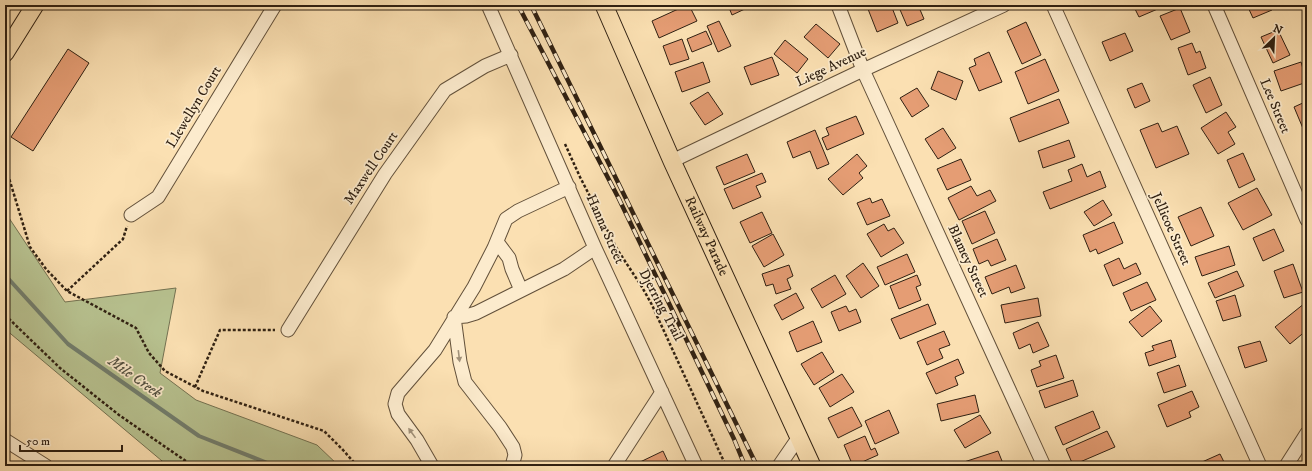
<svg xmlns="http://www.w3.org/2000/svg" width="1312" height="471" viewBox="0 0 1312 471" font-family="'IM FELL DW Pica',serif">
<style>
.green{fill:#b8c391;stroke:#747252}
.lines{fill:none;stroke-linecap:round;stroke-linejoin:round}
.stream{stroke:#727e6e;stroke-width:4}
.building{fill:#e59d74;stroke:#2f2012}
.minor-casing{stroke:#62503a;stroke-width:15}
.major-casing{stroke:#2f2012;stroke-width:19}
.path{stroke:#2f2012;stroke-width:2.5;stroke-dasharray:3 2;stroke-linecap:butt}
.minor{stroke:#fcebcd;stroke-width:13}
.major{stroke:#fbe0b2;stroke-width:17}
.rail-casing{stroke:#2f2012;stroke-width:4.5}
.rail{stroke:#fcebcd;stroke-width:3;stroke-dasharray:9;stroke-linecap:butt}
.oneway{fill:#a09079}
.labels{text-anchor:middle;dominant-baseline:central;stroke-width:3.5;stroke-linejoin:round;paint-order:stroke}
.street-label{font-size:14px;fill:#2f2012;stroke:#fcebcd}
.water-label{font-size:15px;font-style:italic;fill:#514f40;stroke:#fcebcd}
</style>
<rect width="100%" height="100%" fill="#fbe0b2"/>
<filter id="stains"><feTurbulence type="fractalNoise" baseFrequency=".005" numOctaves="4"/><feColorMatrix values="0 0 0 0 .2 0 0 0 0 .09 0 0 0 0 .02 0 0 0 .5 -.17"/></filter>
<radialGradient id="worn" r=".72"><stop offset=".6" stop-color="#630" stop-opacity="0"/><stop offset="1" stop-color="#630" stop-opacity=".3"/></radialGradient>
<path class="green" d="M5 212 65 302 176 288 160 373 196 400 317 445 339 466H168L5 329Z"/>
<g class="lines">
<path class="stream" d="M5 275 68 344 199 436 275 466"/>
</g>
<path class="building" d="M687 5H689L697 21 659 38 652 21Z
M728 5H745L747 8 732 15Z
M876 5H891L898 23 877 32 868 9Z
M898 5H918L924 19 907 26Z
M1133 5H1167L1139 17Z
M1247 5H1270L1272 10 1253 18Z
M1180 8 1190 32 1171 40 1160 16Z
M719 21 731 46 718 52 707 26Z
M1026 22 1041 55 1022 64 1007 31Z
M816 24 840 44 828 58 804 37Z
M1278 30 1290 55 1273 63 1261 37Z
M706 31 712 44 692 52 687 39Z
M1125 33 1133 51 1110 61 1102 42Z
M682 39 689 59 670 65 663 46Z
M785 40 808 59 797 73 774 54Z
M1192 43 1196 53 1200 51 1206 68 1188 75 1178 48Z
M68 49 89 63 33 151 11 137Z
M989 52 1002 82 979 91 969 68 976 65 974 59Z
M772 57 779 75 751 85 744 67Z
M1045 59 1059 91 1028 104 1015 72Z
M703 62 710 82 682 92 675 72Z
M1301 62 1307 82 1281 91 1274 71Z
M938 71 963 81 956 100 931 89Z
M1210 77 1222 105 1206 113 1193 85Z
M1142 83 1150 101 1135 108 1127 89Z
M917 88 929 106 912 117 900 98Z
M708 92 723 114 705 125 690 103Z
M1059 99 1069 123 1019 142 1010 118Z
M1305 102 1307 106V138L1294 107Z
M1226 112 1236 127 1228 132 1235 144 1218 154 1201 128Z
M856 116 864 134 827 150 822 138 829 135 826 128Z
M1158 123 1162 132 1177 126 1189 154 1156 168 1140 130Z
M943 128 956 148 938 159 925 139Z
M815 130 829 164 817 169 810 151 793 158 787 142Z
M1069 140 1075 157 1043 168 1038 151Z
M1243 153 1255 180 1239 188 1227 160Z
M747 154 755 172 724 185 716 167Z
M857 154 867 166 859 173 863 178 843 195 828 179Z
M961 159 971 180 947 190 937 169Z
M1082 164 1087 177 1100 171 1106 187 1050 209 1043 192 1072 181 1068 170Z
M762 173 766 182 756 186 761 197 733 209 724 189Z
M971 186 977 196 990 190 996 201 959 220 948 198Z
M1257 188 1272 215 1243 230 1228 203Z
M870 198 872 203 882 199 890 216 867 225 857 203Z
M1103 200 1112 215 1094 226 1084 212Z
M1201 207 1214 236 1191 246 1178 217Z
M985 211 995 233 972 244 962 221Z
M762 212 772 233 750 243 740 222Z
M1114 222 1123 243 1098 254 1096 249 1090 252 1083 235Z
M884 224 888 231 894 228 904 243 881 257 867 234Z
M1274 229 1284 251 1263 261 1253 238Z
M773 234 784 255 764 267 752 246Z
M997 239 1006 260 991 266 988 260 979 264 973 249Z
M1229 246 1235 265 1202 276 1195 257Z
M907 254 915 272 885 285 877 267Z
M1119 258 1124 269 1136 263 1141 274 1113 286 1104 265Z
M863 263 879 286 861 298 846 276Z
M1293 264 1303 292 1284 298 1274 271Z
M789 265 793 276 787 279 791 289 776 294 773 284 766 286 762 274Z
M1016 265 1025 288 1011 293 1009 287 992 294 985 277Z
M1237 271 1244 286 1215 298 1208 283Z
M835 275 846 294 822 308 811 289Z
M917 275 921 285 916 287 921 300 899 309 890 286Z
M1147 282 1156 300 1131 311 1123 293Z
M796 293 804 308 782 320 774 305Z
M1235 295 1241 316 1223 321 1216 301Z
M1038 298 1041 316 1005 323 1001 305Z
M1305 303 1307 306V330L1290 344 1275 327Z
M928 304 936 324 900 339 891 319Z
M846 306 849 312 856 309 861 322 839 331 831 312Z
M1150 306 1162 321 1142 337 1129 322Z
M813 321 822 342 797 352 789 332Z
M1038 322 1049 346 1033 353 1030 344 1019 349 1013 333Z
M944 331 950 345 939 349 943 358 927 365 917 342Z
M1171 340 1176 357 1149 366 1145 353 1154 350 1152 346Z
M1260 341 1267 361 1245 368 1238 347Z
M822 352 834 372 814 385 801 364Z
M1056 355 1064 378 1037 387 1031 370 1041 366 1039 361Z
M958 359 964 373 955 377 958 385 936 394 926 373Z
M1179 365 1186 386 1164 393 1157 373Z
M842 374 854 392 830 407 819 388Z
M1073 380 1078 396 1045 408 1039 391Z
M1192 391 1199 407 1189 412 1191 417 1167 427 1158 405Z
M975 395 979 412 941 421 937 404Z
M852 407 862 426 838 438 828 418Z
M889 410 899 433 875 444 865 421Z
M1093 411 1100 428 1063 445 1055 427Z
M980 415 991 433 965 448 954 430Z
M1107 431 1115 447 1073 465 1066 449Z
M865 436 871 450 875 448 878 455 853 466 844 445Z
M663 451 670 466H639L638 463Z
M998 451 1004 466H965L964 462Z
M1220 454 1226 466H1193Z"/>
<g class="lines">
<g class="minor-casing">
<path id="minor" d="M488 5 595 248 696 466
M838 5 863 70 1044 466
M1053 5 1260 466
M1214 5 1307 220
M672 161 863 70 1004 5
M131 215 158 197 275 5
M497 242 509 258 512 269 521 290
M454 317 460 362 465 382 500 427 513 447 515 455 512 466
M454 317 466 316 476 313 564 269 595 248
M288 330 385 174 445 90 485 66 511 55
M5 440 46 466
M432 466 417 440 398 414 395 404 398 393 435 350 474 287 494 248 506 219 518 211 569 187
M614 466 662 392
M779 466 799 437
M1286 466 1307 433"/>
</g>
<g class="major-casing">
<g id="major">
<path id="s1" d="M604 5 672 161 812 466"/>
<path d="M5 53 35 5"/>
</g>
</g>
<path class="path" d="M565 144 580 177 617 249 642 287 652 305 726 466
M5 165 30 247 46 269 67 291 136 328 149 353 165 371 203 391 324 431 343 450 357 466
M67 291 123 239 127 226
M5 315 60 368 119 415 193 466
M195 387 220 330H275
M1306 466 1307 464"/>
<use href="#minor" class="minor"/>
<use href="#major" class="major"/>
<g class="rail-casing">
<path id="rail" d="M518 5 619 199 734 439 745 466
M531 5 757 466"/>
</g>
<use href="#rail" class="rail"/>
</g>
<defs><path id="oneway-solid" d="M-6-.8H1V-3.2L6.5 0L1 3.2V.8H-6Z"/></defs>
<g class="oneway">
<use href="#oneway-solid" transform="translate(459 356) rotate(83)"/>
<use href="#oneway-solid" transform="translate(412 433) rotate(-126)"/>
</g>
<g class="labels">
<g class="street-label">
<text transform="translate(831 67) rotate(-25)">Liege Avenue</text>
<text transform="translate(1275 106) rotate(67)">Lee Street</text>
<text transform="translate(194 107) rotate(-59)">Llewellyn Court</text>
<text transform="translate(371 168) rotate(-56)">Maxwell Court</text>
<text transform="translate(605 229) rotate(66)">Hanna Street</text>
<text transform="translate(1171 229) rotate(66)">Jellicoe Street</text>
<text stroke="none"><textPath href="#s1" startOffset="253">Railway Parade</textPath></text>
<text transform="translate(968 261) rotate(65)">Blamey Street</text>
<text transform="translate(661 305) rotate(62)">Djerring Trail</text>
</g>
<g class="water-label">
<text transform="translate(135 377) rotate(35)">Mile Creek</text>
</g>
</g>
<rect width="1312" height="471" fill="none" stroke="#fbe0b2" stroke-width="20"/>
<rect x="6" y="6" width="1300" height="459" fill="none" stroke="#2f2012" stroke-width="2"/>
<rect x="10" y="10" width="1292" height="451" fill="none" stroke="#2f2012"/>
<g transform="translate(1274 38) rotate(24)" stroke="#fcebcd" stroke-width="3" paint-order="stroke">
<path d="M0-3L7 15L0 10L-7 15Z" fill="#2f2012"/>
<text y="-6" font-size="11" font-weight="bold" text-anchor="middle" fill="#2f2012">N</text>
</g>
<path d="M20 445v6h102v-6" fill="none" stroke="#2f2012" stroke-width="2"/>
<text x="26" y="445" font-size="12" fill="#2f2012" stroke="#fcebcd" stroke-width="3" paint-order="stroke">50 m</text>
<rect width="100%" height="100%" filter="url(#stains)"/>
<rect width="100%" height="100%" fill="url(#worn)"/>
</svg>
